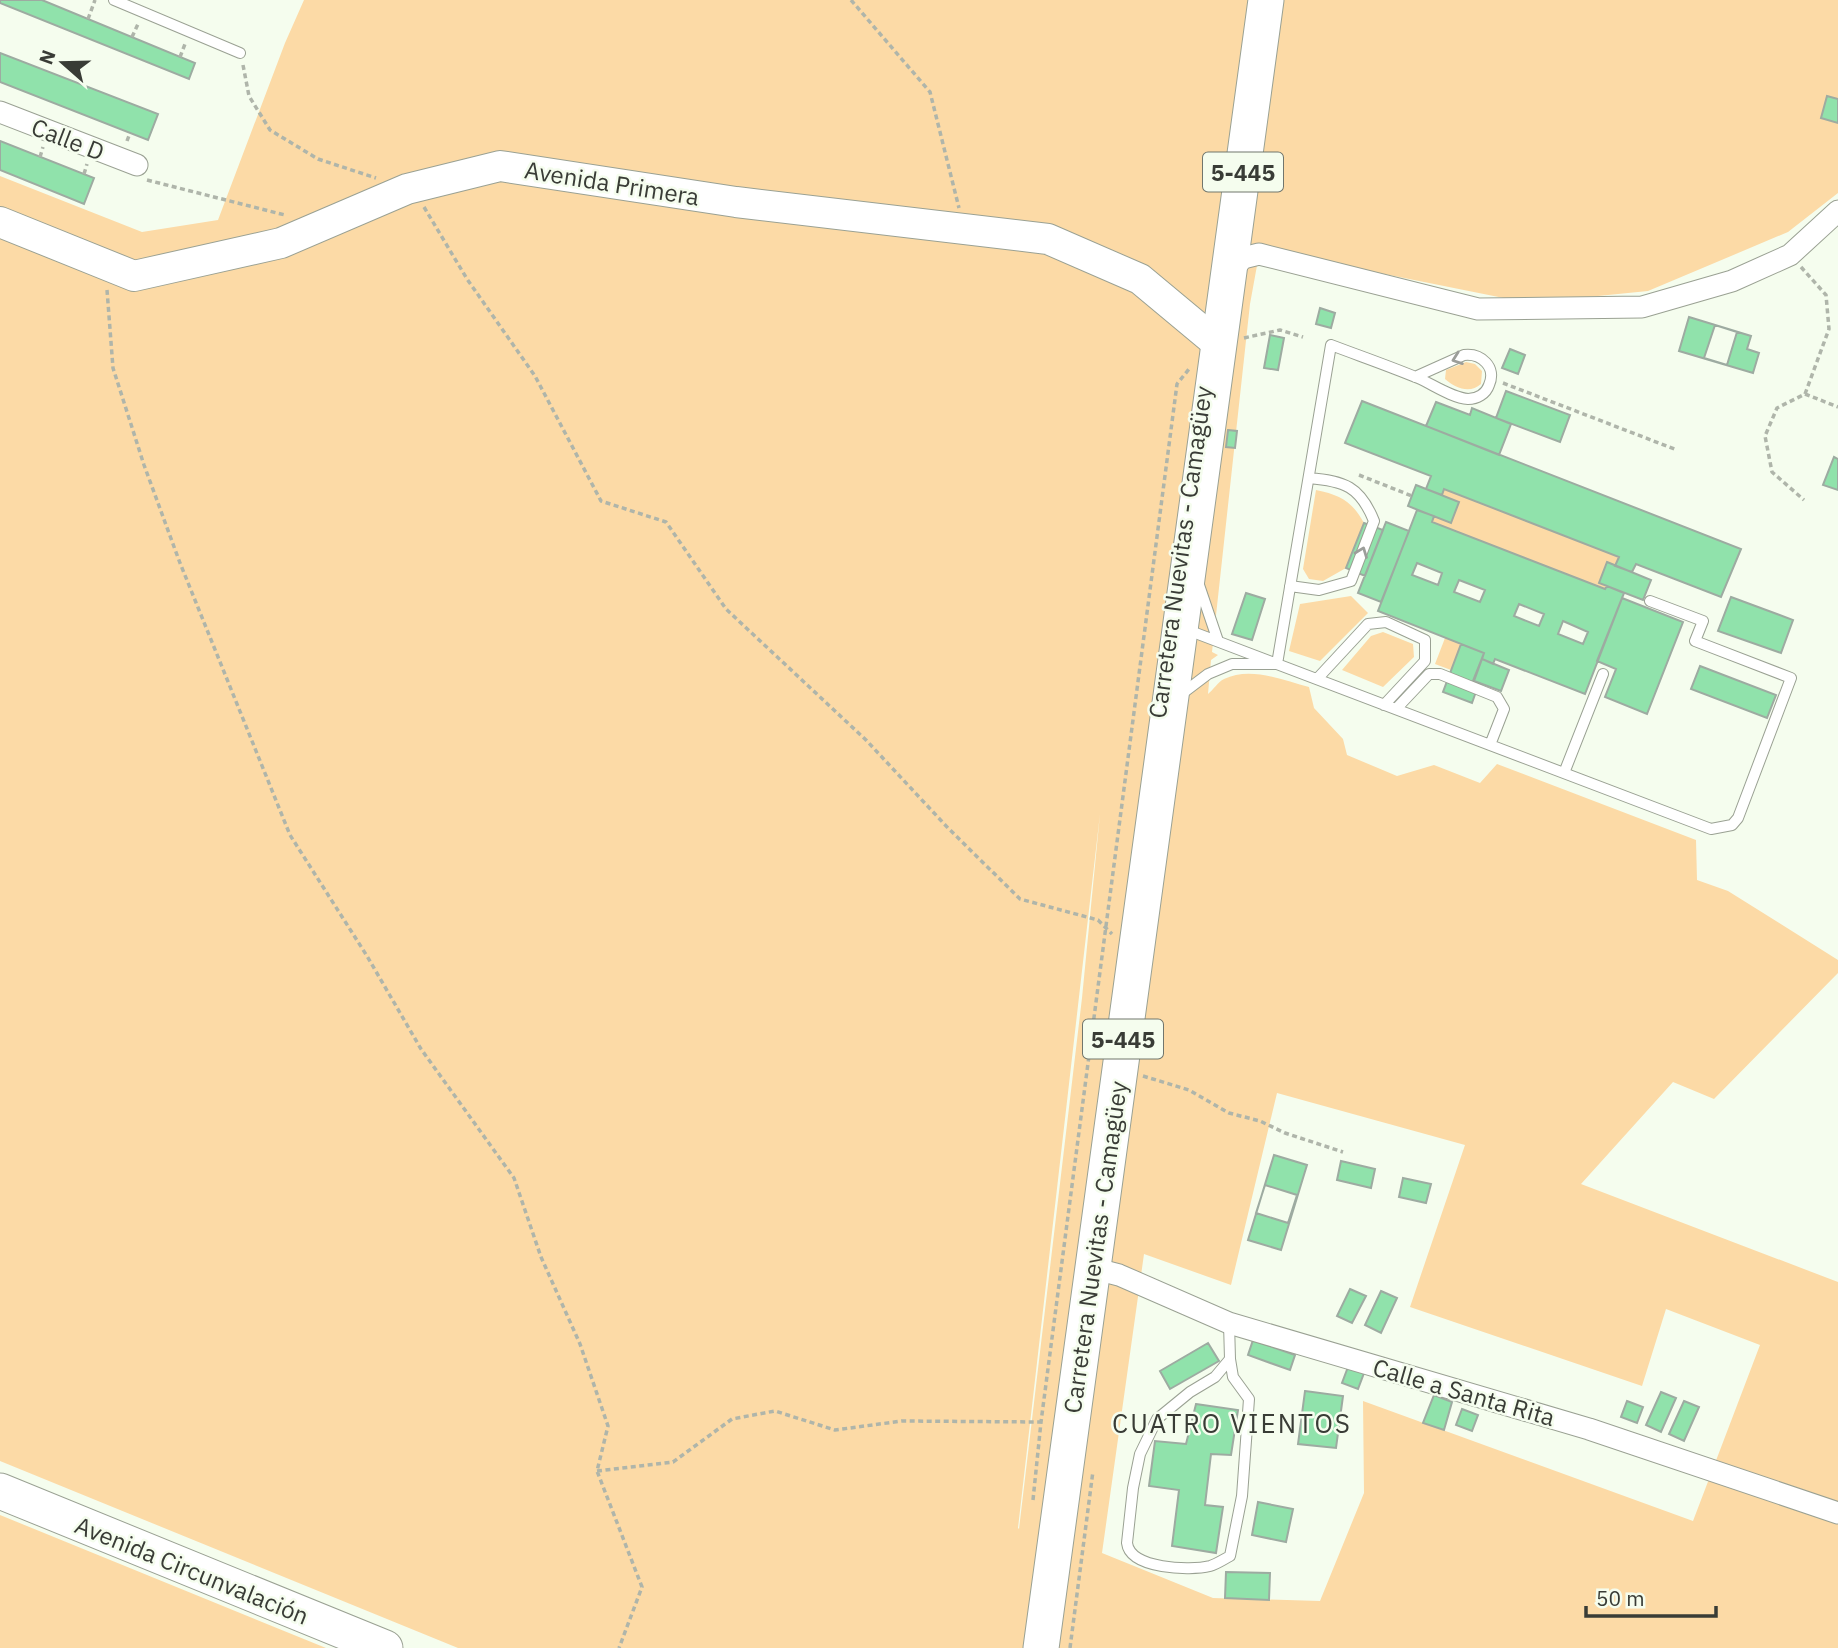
<svg xmlns="http://www.w3.org/2000/svg" width="1838" height="1648" viewBox="0 0 1838 1648" font-family="'IBM Plex Sans',sans-serif">
<style>
.green{fill:#fcdaa6;fill-rule:evenodd}
.building{fill:#90e2ab;stroke:#9daba1;stroke-width:2;fill-rule:evenodd}
.lines{fill:none;stroke-linecap:round;stroke-linejoin:round}
.service-casing{stroke:#9aa193;stroke-width:12}
.minor-casing{stroke:#9aa193;stroke-width:23}
.secondary-casing{stroke:#9aa193;stroke-width:32}
.trunk-casing{stroke:#9aa193;stroke-width:37}
.path{stroke:#afb5aa;stroke-width:3.5;stroke-dasharray:5 3.5;stroke-linecap:butt}
.service{stroke:#fff;stroke-width:10}
.minor{stroke:#fff;stroke-width:21}
.secondary{stroke:#fff;stroke-width:30}
.trunk{stroke:#fff;stroke-width:35}
.oneway{stroke:#9c9e9a}
.labels{text-anchor:middle;dominant-baseline:central;stroke-width:5;stroke-linejoin:round;paint-order:stroke}
.shield{fill:#f5fdee;stroke:#71766d;stroke-width:2}
.shield-label{font-size:23px;font-weight:bold;fill:#393c36}
.street-label{font-size:24px;fill:#393c36;stroke:#f5fdee}
.neighbourhood-label{font-size:26px;letter-spacing:2px;fill:#393c36;stroke:#f5fdee}
</style>
<rect width="100%" height="100%" fill="#f5fdee"/>
<path class="green" d="M304 0H1838V193L1788 232 1648 291 1528 303 1260 249 1250 304 1212 652 1218 655 1211 660 1208 694C1213 690 1218 682 1224 679 1250 666 1283 680 1309 687L1314 708 1343 739 1347 755 1397 776 1434 765 1480 783 1497 764 1696 840 1697 880 1728 891 1838 960V973L1714 1099 1673 1082 1581 1184 1838 1282V1648H458L0 1461V176L142 232 218 220 285 43ZM1100 814 1082 998 1019 1529 1018 1528ZM1277 1093 1465 1145 1410 1307 1642 1386 1666 1309 1760 1345 1693 1521 1363 1401 1364 1493 1320 1601 1213 1598 1102 1553 1144 1254 1231 1285Z
M1466 362 1475 364 1482 371 1481 384C1470 394 1455 388 1445 379L1446 370Z
M1444 489 1619 557 1615 566 1607 563 1599 583 1607 586 1605 589 1432 522 1434 516 1451 523 1459 502 1442 495Z
M1316 490C1340 495 1352 501 1364 523L1346 568 1323 581 1309 579 1303 569Z
M1351 596 1368 613 1320 661 1289 651 1300 604Z
M1383 632 1413 644 1414 657 1383 687 1342 670 1371 636Z
M1445 638 1461 644 1451 670 1435 664Z
M0 1515 326 1648H0Z"/>
<path class="building" d="M0 0H42L195 63 189 79 0 3Z
M0 53 158 114 148 140 0 82Z
M1827 96 1838 99V123L1821 118Z
M0 141 94 178 84 204 0 170Z
M1320 308 1335 313 1331 328 1316 324Z
M1689 317 1751 336 1747 349 1759 353 1753 373 1679 351Z
M1715 325 1737 332 1727 365 1704 358Z
M1270 335 1284 338 1278 370 1264 368Z
M1510 349 1525 355 1518 374 1502 368Z
M1506 391 1570 415 1560 442 1496 418Z
M1362 401 1741 549 1721 597 1636 564 1632 572 1615 566 1619 557 1444 489 1442 495 1426 489 1431 476 1345 443Z
M1436 402 1470 415 1472 408 1511 424 1499 455 1426 426Z
M1228 430 1237 431 1235 448 1226 447Z
M1834 457 1838 459V490L1823 485Z
M1416 485 1459 502 1451 523 1408 506Z
M1417 510 1434 516 1432 522 1605 589 1607 586 1624 593 1585 694 1495 659 1493 664 1482 659 1484 653 1378 611ZM1417 563 1442 573 1438 585 1412 575ZM1459 580 1485 590 1480 602 1454 592ZM1519 604 1544 614 1539 626 1514 616ZM1563 621 1588 632 1583 644 1558 634Z
M1386 522 1409 531 1381 602 1358 593Z
M1364 523 1383 530 1365 576 1346 568Z
M1607 562 1651 580 1643 600 1599 583Z
M1246 593 1265 599 1252 640 1232 634Z
M1731 597 1793 620 1781 653 1718 631Z
M1622 598 1683 622 1647 714 1605 697 1616 669 1597 661Z
M1461 644 1484 653 1473 681 1479 683 1472 703 1443 692Z
M1482 659 1509 670 1501 691 1474 681Z
M1700 666 1776 695 1767 718 1691 689Z
M1274 1155 1307 1165 1281 1250 1248 1240Z
M1341 1161 1375 1169 1371 1188 1337 1180Z
M1403 1178 1431 1184 1426 1203 1399 1197Z
M1265 1185 1297 1195 1288 1223 1256 1213Z
M1350 1289 1366 1296 1352 1323 1337 1316Z
M1381 1291 1397 1298 1381 1333 1365 1325Z
M1253 1340 1295 1355 1290 1370 1248 1355Z
M1208 1343 1219 1361 1170 1389 1160 1371Z
M1348 1367 1364 1373 1358 1389 1342 1383Z
M1305 1391 1343 1396 1336 1448 1298 1444Z
M1661 1392 1676 1398 1661 1432 1646 1425Z
M1434 1395 1452 1402 1444 1430 1423 1423Z
M1627 1401 1643 1407 1637 1423 1621 1417Z
M1684 1401 1699 1407 1684 1441 1669 1434Z
M1196 1404 1238 1410 1231 1455 1211 1454 1205 1505 1223 1507 1216 1553 1172 1546 1179 1490 1149 1486 1155 1441 1186 1444Z
M1462 1409 1478 1415 1472 1431 1456 1425Z
M1258 1502 1293 1509 1286 1542 1252 1535Z
M1226 1572 1270 1573 1269 1600 1225 1598Z"/>
<g class="lines">
<g class="service-casing">
<path id="service" d="M114 0 240 53
M1198 582 1218 641
M1290 586 1319 590 1351 581 1374 521C1360 486 1344 481 1309 478
M1185 629 1711 829 1732 825 1738 818 1791 678 1695 641 1703 621 1650 601
M1317 679 1368 624 1386 622 1425 640V661L1384 705
M1179 696 1208 674 1232 664H1277L1331 345C1360 356 1389 366 1418 378 1432 384 1452 398 1468 399 1477 399 1486 394 1489 385 1497 367 1481 353 1464 355L1415 377
M1396 709 1429 674H1440L1497 697 1504 709 1490 745
M1564 773 1603 674
M1229 1323 1230 1359 1215 1377 1190 1392 1157 1419 1140 1454 1133 1488 1127 1543C1130 1569 1190 1571 1210 1566 1217 1564 1224 1559 1230 1556L1242 1496 1249 1399 1233 1377 1230 1359"/>
</g>
<g class="minor-casing">
<path id="minor" d="M0 112 137 165
M1229 273 1243 258 1259 254 1478 309 1642 307 1732 281 1790 255 1838 211
M1092 1268 1119 1275 1229 1323 1589 1429 1838 1513"/>
</g>
<g class="secondary-casing">
<path id="secondary" d="M0 222 134 276 281 243 407 189 500 166 736 202 1048 239 1140 279 1218 344"/>
</g>
<g class="trunk-casing">
<path id="trunk" d="M0 1491 385 1648
M1041 1648 1266 0"/>
</g>
<path class="path" d="M851 0 930 92 959 208
M88 19 95 0
M132 37 138 24
M180 57 185 44
M243 65 249 96 270 130 318 159 376 178
M127 141 130 133
M40 157 43 147
M84 174 87 164
M147 180 285 215
M424 207 467 279 535 376 601 501 666 522 726 609 866 740 948 828 1020 899 1098 920 1112 934
M1801 267 1826 295 1829 329 1805 394 1777 408 1765 436 1772 472 1804 500
M107 290 113 368 144 465 180 563 290 835 367 956 421 1049 514 1178 541 1257 580 1344 608 1426 597 1471 642 1587 619 1648
M1244 338 1280 330 1303 337
M1503 383 1677 450
M1805 394 1838 407
M1359 475 1412 496
M1143 1076 1189 1090 1229 1113 1260 1121 1285 1133 1343 1152
M597 1471 673 1462 732 1419 775 1411 835 1430 902 1421 1041 1422
M1033 1500 1041 1422 1177 384 1189 369
M1070 1648 1093 1471"/>
<use href="#service" class="service"/>
<use href="#minor" class="minor"/>
<use href="#secondary" class="secondary"/>
<use href="#trunk" class="trunk"/>
</g>
<defs><path id="oneway-chevron" d="M-2-3.5L2.5 0L-2 3.5" fill="none" stroke-width="1.6" stroke-linecap="round" stroke-linejoin="round" transform="scale(1.75)"/></defs>
<g class="oneway">
<use href="#oneway-chevron" transform="translate(1457 359) rotate(160)"/>
<use href="#oneway-chevron" transform="translate(1362 552) rotate(-69)"/>
</g>
<g class="labels">
<g class="shield">
<rect x="1203" y="152.5" width="80" height="39" rx="5"/>
<rect x="1083" y="1019.5" width="80" height="39" rx="5"/>
</g>
<g class="shield-label">
<text x="1243" y="172">5-445</text>
<text x="1123" y="1039">5-445</text>
</g>
<g class="street-label">
<text transform="translate(68 139) rotate(21)">Calle D</text>
<text transform="translate(612 183) rotate(9)">Avenida Primera</text>
<text transform="translate(1180 552) rotate(-82)">Carretera Nuevitas - Camagüey</text>
<text transform="translate(1095 1247) rotate(-82)">Carretera Nuevitas - Camagüey</text>
<text transform="translate(1464 1392) rotate(16)">Calle a Santa Rita</text>
<text transform="translate(192 1570) rotate(22)">Avenida Circunvalación</text>
</g>
<g class="neighbourhood-label">
<text x="1232" y="1423">CUATRO VIENTOS</text>
</g>
</g>
<g transform="translate(63 63) rotate(290)" stroke="#f5fdee" stroke-width="5" paint-order="stroke">
<path d="M0-5L12 26L0 18L-12 26Z" fill="#393c36"/>
<text y="-10" font-size="19" font-weight="bold" text-anchor="middle" fill="#393c36">N</text>
</g>
<path d="M1586 1606v10h130v-10" fill="none" stroke="#393c36" stroke-width="3.5"/>
<text x="1596" y="1606" font-size="21" fill="#393c36" stroke="#f5fdee" stroke-width="5" paint-order="stroke">50 m</text>
</svg>
